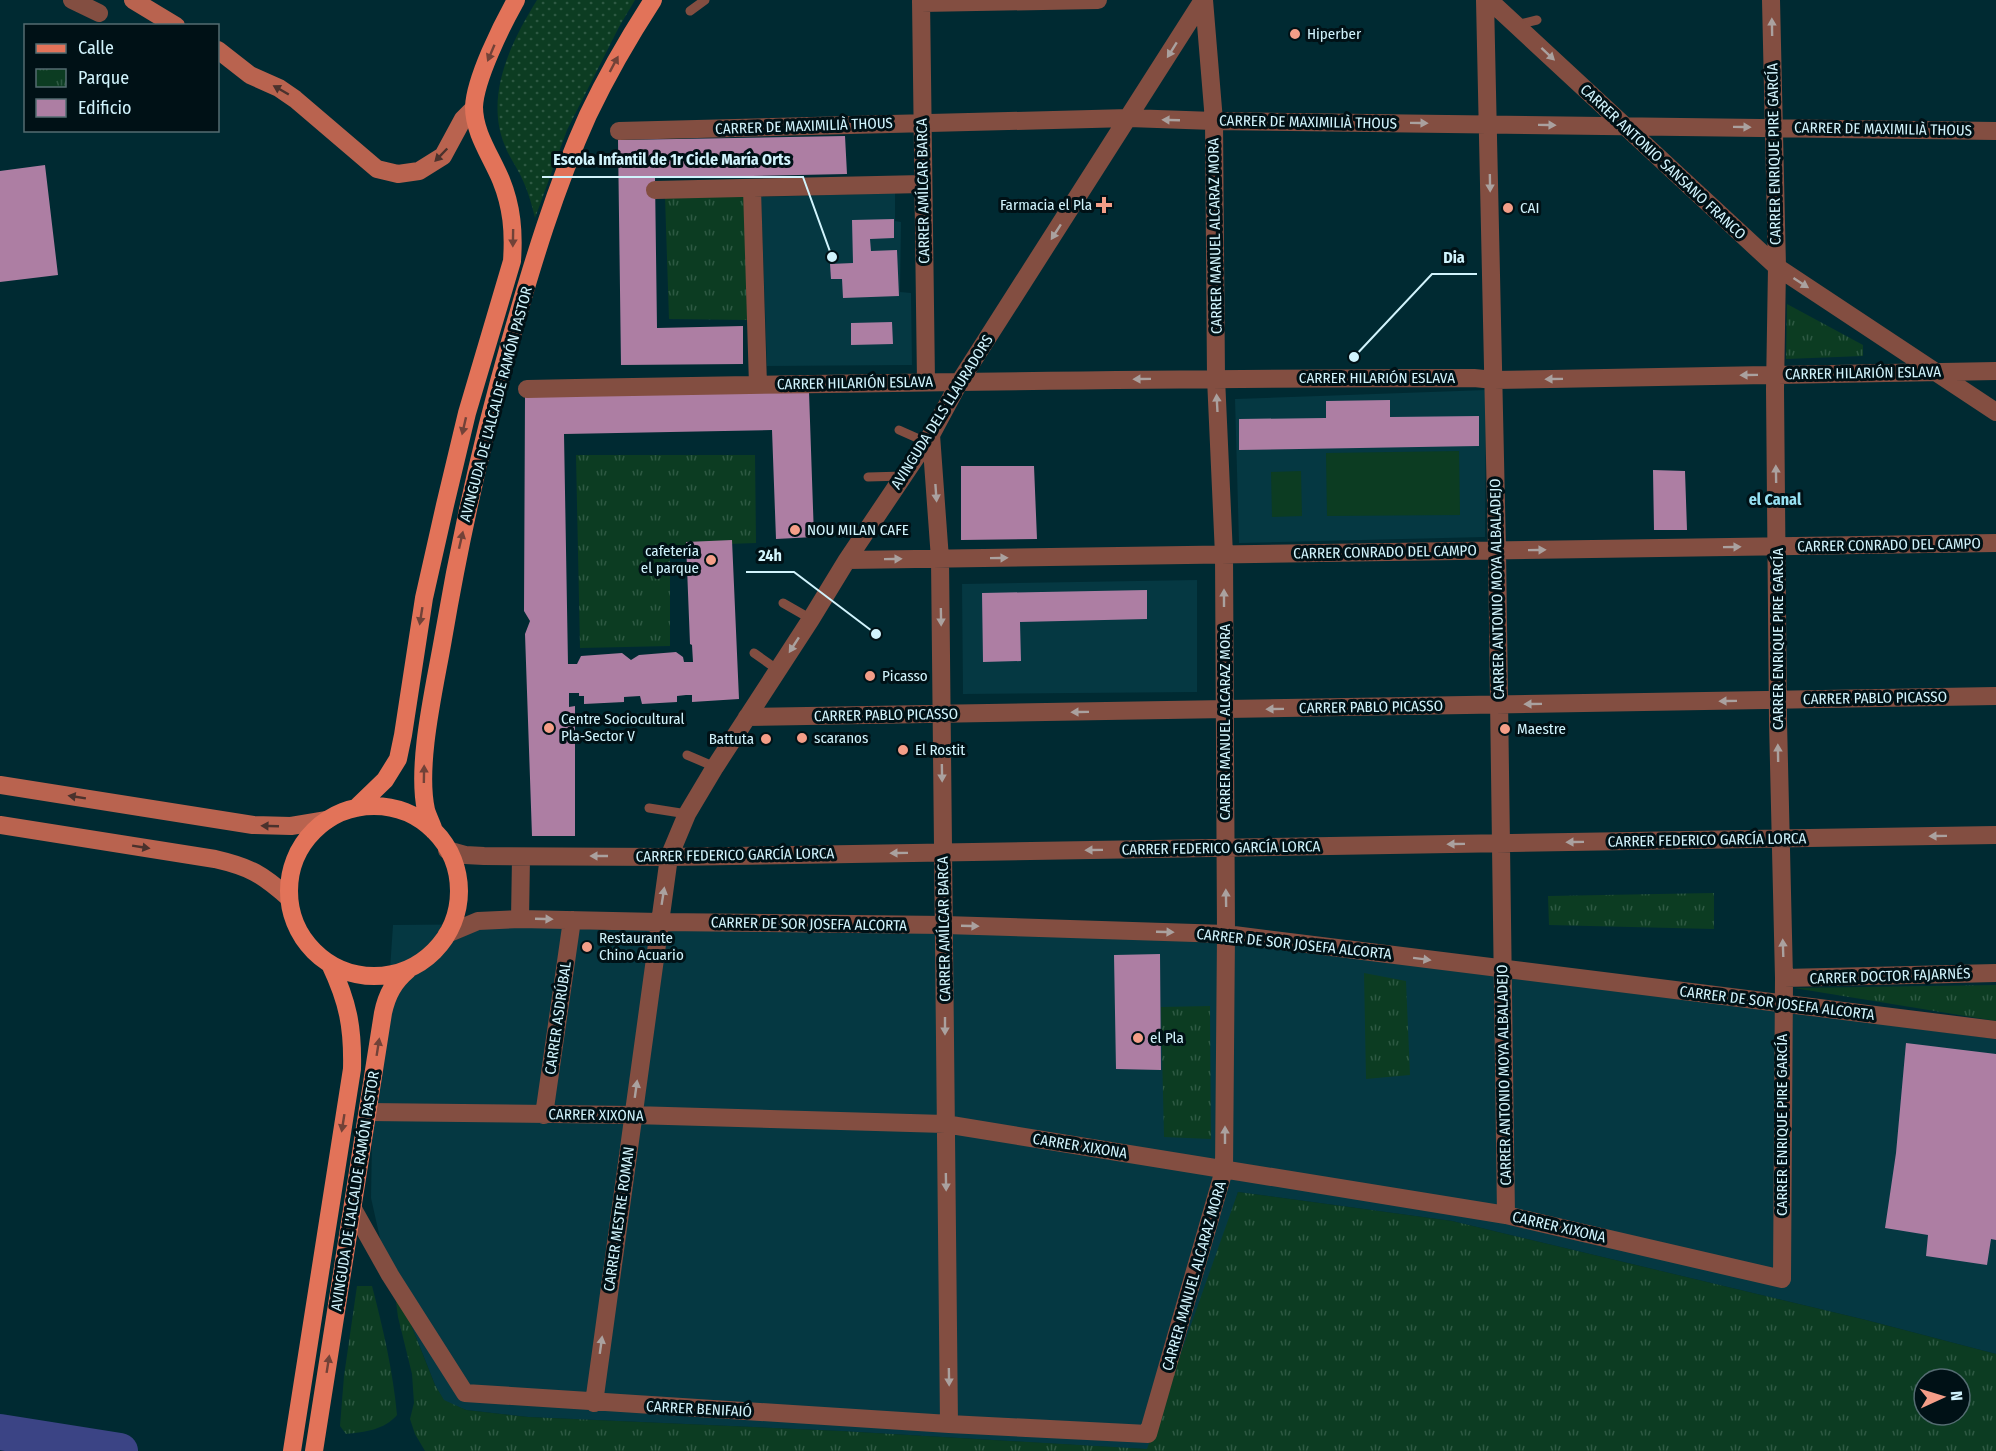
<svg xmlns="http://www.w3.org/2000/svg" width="1996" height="1451" viewBox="0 0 1996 1451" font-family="'Fira Sans Condensed',sans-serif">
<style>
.built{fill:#053842}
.grass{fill:#0c3c22}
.park{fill:url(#park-tufts);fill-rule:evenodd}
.garden{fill:url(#garden-dots)}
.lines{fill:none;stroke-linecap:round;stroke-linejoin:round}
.river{stroke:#3b4485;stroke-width:36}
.building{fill:#ad7ea3}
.lane{stroke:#834e41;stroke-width:9}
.street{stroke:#834e41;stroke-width:18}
.secondary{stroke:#b9634f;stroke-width:18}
.primary{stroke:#e27359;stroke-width:18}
.oneway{fill:#aaa19f}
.oneway2{fill:#714238}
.oneway3{fill:#4a322d}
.poi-dot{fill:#f49e88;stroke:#001116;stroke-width:2}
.labels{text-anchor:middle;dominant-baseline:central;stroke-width:6;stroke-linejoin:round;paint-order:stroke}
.poi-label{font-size:15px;fill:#d1f4fd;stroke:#001116;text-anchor:start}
.street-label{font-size:15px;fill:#d1f4fd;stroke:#001116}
.neighbourhood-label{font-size:16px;font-weight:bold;fill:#97e1f3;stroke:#001116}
.leader{fill:none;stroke:#d1f4fd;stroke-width:2}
.callout-dot{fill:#d1f4fd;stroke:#001116;stroke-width:2}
.callout-label{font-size:16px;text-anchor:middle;font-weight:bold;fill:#d1f4fd;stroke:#001116;stroke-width:6;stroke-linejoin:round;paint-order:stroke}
</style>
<defs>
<pattern id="park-tufts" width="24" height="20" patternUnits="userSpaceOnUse" patternTransform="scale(1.5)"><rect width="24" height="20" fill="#0c3c22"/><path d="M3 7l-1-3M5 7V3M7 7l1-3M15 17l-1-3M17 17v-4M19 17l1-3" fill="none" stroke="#2e5943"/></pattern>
<pattern id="garden-dots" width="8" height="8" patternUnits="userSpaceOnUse" patternTransform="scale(1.5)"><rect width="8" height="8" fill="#0c3c22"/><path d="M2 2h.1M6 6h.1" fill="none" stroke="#2e5943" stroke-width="1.8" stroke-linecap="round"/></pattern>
</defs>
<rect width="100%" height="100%" fill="#002a32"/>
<path class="built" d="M895 193V221L901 222 900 292 911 293 912 365 767 366 761 197Z
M1486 390 1485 537 1239 543 1235 399Z
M1197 580V692L963 694 962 584Z
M655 923 1198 934 1996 1039V1354L1866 1320 1452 1221 1238 1192 1161 1450 841 1431 528 1417 466 1410 444 1401 435 1385 384 1256 371 1198 372 1137 387 1014 393 925Z"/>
<path class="grass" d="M1459 451 1460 515 1327 516 1326 453Z
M1301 471 1302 516 1272 517 1271 472Z"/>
<path class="park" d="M747 195 748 320 669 319 665 196Z
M1787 304 1863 345V356L1786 359Z
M576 455H755L756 543 670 546V646L580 648Z
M1714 893V929L1549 925 1548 896Z
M1364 973 1406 981 1410 1075 1366 1079Z
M1996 985V1021L1794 988Z
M1210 1006 1211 1139 1164 1137 1161 1007Z
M1238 1192 1452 1221 1866 1320 1996 1354V1451H425L415 1434 410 1419 414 1403 412 1374 398 1317 395 1294 398 1292 435 1385 444 1400 466 1410 528 1417 841 1431 1147 1449ZM1924 1379H1960V1415H1924Z
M357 1286H372C383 1328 393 1371 397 1415 384 1430 365 1432 346 1434L340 1426 344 1376Z"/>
<path class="garden" d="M537 0H635L619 27 567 130 535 218C532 206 529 194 524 183 519 170 510 159 505 146 484 96 511 42 537 0Z"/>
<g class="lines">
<path class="river" d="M0 1432 120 1451"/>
</g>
<path class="building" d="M845 136 847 174 655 178 657 328 743 326V364L621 365 618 140Z
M45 165 58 275 0 282V171Z
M894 219V238L870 239 871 251 897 250 899 296 843 298 842 279H831L830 264 853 263 852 220Z
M892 322 893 344 851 345V323Z
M809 392 814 537 776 539 772 430 564 434 568 664H577L581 656 622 653 631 660 639 655 676 652 683 657 684 662H693L692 645 690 644 686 542 732 540 739 699 692 702V695H686L677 696V702L642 704 640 696 624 697V702L584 704V696H579V693H569V707L575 706V836H532L525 634 530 621 524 611 525 396Z
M1390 400V417L1479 416V446L1239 450V419L1326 418V401Z
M961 466H1034L1037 539 961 540Z
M1653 470 1685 471 1687 530H1654Z
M1147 590V619L1020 622 1021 661 983 662 982 593Z
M1160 954 1161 1070 1116 1069 1114 955Z
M1906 1043 1996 1054V1240L1991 1239 1987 1265 1926 1256 1928 1235 1885 1228 1896 1153Z"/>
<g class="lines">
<path class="lane" d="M690 11 705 0
M1516 25 1537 20
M899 430 926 442
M868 477 904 476
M783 603 811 619
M754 653 778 670
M687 755 715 767
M649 808 687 814"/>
<path class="street" d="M72 0 99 13
M921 0 926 382
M1485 0 1497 550 1506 1215
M1489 0 1777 267 1996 412
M921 3 1098 0
M619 131 1129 118 1214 121 1996 131
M752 189 758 385
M655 190 923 184
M527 389C843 383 1159 378 1474 378L1494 380 1996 371
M931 435 940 559 949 1424
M847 560 1996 543
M747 717 1996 696
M447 850 465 855 484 856 669 857 1996 835
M520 919 521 857
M447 934 478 921 520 919 659 922 945 925 1226 934 1996 1030
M1784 978 1996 973
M368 1112 633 1115 945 1124 1506 1215 1782 1279 1784 978 1778 721 1775 389 1777 267 1771 0
M544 1115 572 920
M353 1209 390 1275 465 1393 949 1424 1148 1434 1224 1170 1226 934 1224 555 1216 378 1214 121 1204 0
M594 1403 669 857 687 814 715 767 811 619 847 560 931 435 960 381 1203 0"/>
<path class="secondary" d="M133 0 176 26
M218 50 250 75 279 88 295 99 377 169 398 174 419 171 443 156 463 119 474 108
M0 785 253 825 291 826 327 820
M0 825 215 859C250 867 262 874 289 898"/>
<path class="primary" d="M289 891a85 85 0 1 1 170 0a85 85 0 1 1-170 0Z
M356 808 385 780 398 759 403 735 424 598 445 505 467 413 512 261C514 232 512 207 501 180 491 156 474 133 474 107 475 79 502 25 516 0
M434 831C432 824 428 817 426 810 416 764 435 686 443 639 460 539 482 440 510 342 532 265 555 188 588 115 607 75 629 37 653 0
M292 1451 352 1069C353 1027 348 1002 330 964
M314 1451 383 1013C387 994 394 982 408 970"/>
</g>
<defs><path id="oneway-solid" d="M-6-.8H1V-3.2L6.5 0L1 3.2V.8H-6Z" transform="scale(1.5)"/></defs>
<g class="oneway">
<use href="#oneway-solid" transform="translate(1772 27) rotate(-91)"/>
<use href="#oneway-solid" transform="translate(1172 50) rotate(122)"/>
<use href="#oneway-solid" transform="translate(1548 54) rotate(43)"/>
<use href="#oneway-solid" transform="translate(1171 120) rotate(-178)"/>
<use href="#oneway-solid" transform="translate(1419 123) rotate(1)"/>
<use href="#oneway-solid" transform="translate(1547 125) rotate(1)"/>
<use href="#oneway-solid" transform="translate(1742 127) rotate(1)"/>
<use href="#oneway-solid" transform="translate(1490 183) rotate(89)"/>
<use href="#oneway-solid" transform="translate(1056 232) rotate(123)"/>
<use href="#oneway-solid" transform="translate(1801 283) rotate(33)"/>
<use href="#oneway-solid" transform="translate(1749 375) rotate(179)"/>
<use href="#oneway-solid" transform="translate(1142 379) rotate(179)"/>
<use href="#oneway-solid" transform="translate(1554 379) rotate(179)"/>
<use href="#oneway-solid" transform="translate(1217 403) rotate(-93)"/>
<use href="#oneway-solid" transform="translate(1776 474) rotate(-91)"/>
<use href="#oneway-solid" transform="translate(936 493) rotate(86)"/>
<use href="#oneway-solid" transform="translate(1732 547) rotate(-1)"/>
<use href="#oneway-solid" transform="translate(1537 550) rotate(-1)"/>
<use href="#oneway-solid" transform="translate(999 558) rotate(-1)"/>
<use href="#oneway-solid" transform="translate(893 559) rotate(-1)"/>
<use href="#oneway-solid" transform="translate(1224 598) rotate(-90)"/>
<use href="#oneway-solid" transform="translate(941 617) rotate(89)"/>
<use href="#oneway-solid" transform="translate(794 645) rotate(123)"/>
<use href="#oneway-solid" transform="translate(1728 701) rotate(179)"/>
<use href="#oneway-solid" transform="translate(1533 704) rotate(179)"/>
<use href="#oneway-solid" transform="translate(1275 709) rotate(179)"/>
<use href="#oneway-solid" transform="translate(1080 712) rotate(179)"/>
<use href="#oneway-solid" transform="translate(1778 753) rotate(-91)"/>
<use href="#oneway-solid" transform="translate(942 773) rotate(89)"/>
<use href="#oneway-solid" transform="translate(1938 836) rotate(179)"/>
<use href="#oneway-solid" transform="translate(1575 842) rotate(179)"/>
<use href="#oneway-solid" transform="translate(1456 844) rotate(179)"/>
<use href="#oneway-solid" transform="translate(1094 850) rotate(179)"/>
<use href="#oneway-solid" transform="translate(899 853) rotate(179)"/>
<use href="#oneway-solid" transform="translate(599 856) rotate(-180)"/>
<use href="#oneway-solid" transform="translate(663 896) rotate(-81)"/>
<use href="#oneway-solid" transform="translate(1226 898) rotate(-91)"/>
<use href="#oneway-solid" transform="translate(544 919) rotate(2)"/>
<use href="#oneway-solid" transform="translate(970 926) rotate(2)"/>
<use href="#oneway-solid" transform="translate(1165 932) rotate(2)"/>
<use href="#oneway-solid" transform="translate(1783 948) rotate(-92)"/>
<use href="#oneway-solid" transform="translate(1422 959) rotate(7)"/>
<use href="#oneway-solid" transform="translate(945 1026) rotate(90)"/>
<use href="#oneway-solid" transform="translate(636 1089) rotate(-82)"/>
<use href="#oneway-solid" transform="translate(1225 1135) rotate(-90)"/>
<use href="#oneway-solid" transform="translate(946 1182) rotate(89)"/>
<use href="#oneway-solid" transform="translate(601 1345) rotate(-82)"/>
<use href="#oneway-solid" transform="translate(949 1377) rotate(89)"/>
</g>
<g class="oneway2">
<use href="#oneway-solid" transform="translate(491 53) rotate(113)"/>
<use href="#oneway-solid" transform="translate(614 64) rotate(-62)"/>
<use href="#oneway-solid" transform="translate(513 238) rotate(91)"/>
<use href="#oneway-solid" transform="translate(464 426) rotate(103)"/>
<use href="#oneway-solid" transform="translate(461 540) rotate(-77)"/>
<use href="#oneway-solid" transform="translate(421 616) rotate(99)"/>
<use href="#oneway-solid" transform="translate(424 774) rotate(-89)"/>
<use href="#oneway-solid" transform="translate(378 1047) rotate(-81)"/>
<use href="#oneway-solid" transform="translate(343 1123) rotate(99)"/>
<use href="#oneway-solid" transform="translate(328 1364) rotate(-81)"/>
</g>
<g class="oneway3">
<use href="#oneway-solid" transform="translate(281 90) rotate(-150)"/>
<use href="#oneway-solid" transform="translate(441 155) rotate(134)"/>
<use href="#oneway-solid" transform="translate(77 797) rotate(-171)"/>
<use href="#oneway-solid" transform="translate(270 826) rotate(-178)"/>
<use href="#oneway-solid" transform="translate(141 847) rotate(9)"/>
</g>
<g class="poi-dot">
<circle cx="1295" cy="34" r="6"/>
<path d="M1101 196h6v6h6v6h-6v6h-6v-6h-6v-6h6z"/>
<circle cx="1508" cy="208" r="6"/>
<circle cx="795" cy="530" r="6"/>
<circle cx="711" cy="560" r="6"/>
<circle cx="870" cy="676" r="6"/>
<circle cx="549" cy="728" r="6"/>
<circle cx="1505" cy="729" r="6"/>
<circle cx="802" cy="738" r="6"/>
<circle cx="766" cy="739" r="6"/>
<circle cx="903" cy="750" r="6"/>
<circle cx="587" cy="947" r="6"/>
<circle cx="1138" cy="1038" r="6"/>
</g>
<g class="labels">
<g class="poi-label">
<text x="1307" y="34">Hiperber</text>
<text x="1092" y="205" text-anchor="end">Farmacia el Pla</text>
<text x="1520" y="208">CAI</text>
<text x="807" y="530">NOU MILAN CAFE</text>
<text x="699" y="551" text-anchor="end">cafetería<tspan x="699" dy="17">el parque</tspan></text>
<text x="882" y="676">Picasso</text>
<text x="561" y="719">Centre Sociocultural<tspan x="561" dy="17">Pla-Sector V</tspan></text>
<text x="1517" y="729">Maestre</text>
<text x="814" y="738">scaranos</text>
<text x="754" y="739" text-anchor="end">Battuta</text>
<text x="915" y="750">El Rostit</text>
<text x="599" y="938">Restaurante<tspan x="599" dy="17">Chino Acuario</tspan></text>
<text x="1150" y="1038">el Pla</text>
</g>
<g class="street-label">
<text transform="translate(1308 122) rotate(1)">CARRER DE MAXIMILIÀ THOUS</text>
<text transform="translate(804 126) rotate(-2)">CARRER DE MAXIMILIÀ THOUS</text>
<text transform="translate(1883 129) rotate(1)">CARRER DE MAXIMILIÀ THOUS</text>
<text transform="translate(1774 154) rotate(-91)">CARRER ENRIQUE PIRE GARCÍA</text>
<text transform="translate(1663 162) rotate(43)">CARRER ANTONIO SANSANO FRANCO</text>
<text transform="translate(923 191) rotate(-91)">CARRER AMÍLCAR BARCA</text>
<text transform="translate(1215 236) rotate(-91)">CARRER MANUEL ALCARAZ MORA</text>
<text transform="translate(1863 373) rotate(-1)">CARRER HILARIÓN ESLAVA</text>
<text x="1377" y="378">CARRER HILARIÓN ESLAVA</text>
<text transform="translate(855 383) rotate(-1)">CARRER HILARIÓN ESLAVA</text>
<text transform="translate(496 404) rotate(-75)">AVINGUDA DE L'ALCALDE RAMÓN PASTOR</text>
<text transform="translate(942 412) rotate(-58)">AVINGUDA DELS LLAURADORS</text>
<text transform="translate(1889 545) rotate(-1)">CARRER CONRADO DEL CAMPO</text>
<text transform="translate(1385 552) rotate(-1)">CARRER CONRADO DEL CAMPO</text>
<text transform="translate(1497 589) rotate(-91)">CARRER ANTONIO MOYA ALBALADEJO</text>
<text transform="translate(1778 639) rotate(-90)">CARRER ENRIQUE PIRE GARCÍA</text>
<text transform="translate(1875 698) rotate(-1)">CARRER PABLO PICASSO</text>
<text transform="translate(1371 707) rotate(-1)">CARRER PABLO PICASSO</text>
<text transform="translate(886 715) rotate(-1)">CARRER PABLO PICASSO</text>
<text transform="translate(1225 722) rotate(-90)">CARRER MANUEL ALCARAZ MORA</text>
<text transform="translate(1707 840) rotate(-1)">CARRER FEDERICO GARCÍA LORCA</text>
<text transform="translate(1221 848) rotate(-1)">CARRER FEDERICO GARCÍA LORCA</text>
<text transform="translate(735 855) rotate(-1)">CARRER FEDERICO GARCÍA LORCA</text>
<text transform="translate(809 924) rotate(1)">CARRER DE SOR JOSEFA ALCORTA</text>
<text transform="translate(944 929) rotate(-91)">CARRER AMÍLCAR BARCA</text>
<text transform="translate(1294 944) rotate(6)">CARRER DE SOR JOSEFA ALCORTA</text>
<text transform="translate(1890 976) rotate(-2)">CARRER DOCTOR FAJARNÉS</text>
<text transform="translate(1777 1003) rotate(7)">CARRER DE SOR JOSEFA ALCORTA</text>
<text transform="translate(558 1018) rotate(-82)">CARRER ASDRÚBAL</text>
<text transform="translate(1504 1075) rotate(-91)">CARRER ANTONIO MOYA ALBALADEJO</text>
<text transform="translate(596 1115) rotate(1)">CARRER XIXONA</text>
<text transform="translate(1782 1125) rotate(-90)">CARRER ENRIQUE PIRE GARCÍA</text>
<text transform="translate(1080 1146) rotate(9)">CARRER XIXONA</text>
<text transform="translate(355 1191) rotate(-81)">AVINGUDA DE L'ALCALDE RAMÓN PASTOR</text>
<text transform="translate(619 1219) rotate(-82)">CARRER MESTRE ROMAN</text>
<text transform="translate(1559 1227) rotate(13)">CARRER XIXONA</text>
<text transform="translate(1194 1276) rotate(-74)">CARRER MANUEL ALCARAZ MORA</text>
<text transform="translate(699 1409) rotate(3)">CARRER BENIFAIÓ</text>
</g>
<g class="neighbourhood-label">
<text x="1775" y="499">el Canal</text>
</g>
</g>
<path class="leader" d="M832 257L803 177H542M1354 357L1432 274H1477M876 634L794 572H746"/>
<g class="callout-dot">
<circle cx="832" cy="257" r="6"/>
<circle cx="1354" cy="357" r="6"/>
<circle cx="876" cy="634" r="6"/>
</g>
<g class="callout-label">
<text x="672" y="165">Escola Infantil de 1r Cicle María Orts</text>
<text x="1454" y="263">Dia</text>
<text x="770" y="561">24h</text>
</g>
<rect x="24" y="24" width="195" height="108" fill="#001116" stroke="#546c72" stroke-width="1.5"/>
<rect x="36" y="44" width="30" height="9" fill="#e27359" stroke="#546c72" stroke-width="1.5"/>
<text x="78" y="54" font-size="18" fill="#d1f4fd">Calle</text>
<rect x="36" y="69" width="30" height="18" fill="url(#park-tufts)" stroke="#546c72" stroke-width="1.5"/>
<text x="78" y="84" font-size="18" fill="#d1f4fd">Parque</text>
<rect x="36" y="99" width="30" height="18" fill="#ad7ea3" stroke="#546c72" stroke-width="1.5"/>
<text x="78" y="114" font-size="18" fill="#d1f4fd">Edificio</text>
<g transform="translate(1942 1397) rotate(86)"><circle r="28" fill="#001116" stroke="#546c72" stroke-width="1.5"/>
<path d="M0-4.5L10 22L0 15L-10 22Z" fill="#f49e88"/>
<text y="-9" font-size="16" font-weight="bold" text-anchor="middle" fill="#d1f4fd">N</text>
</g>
</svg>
